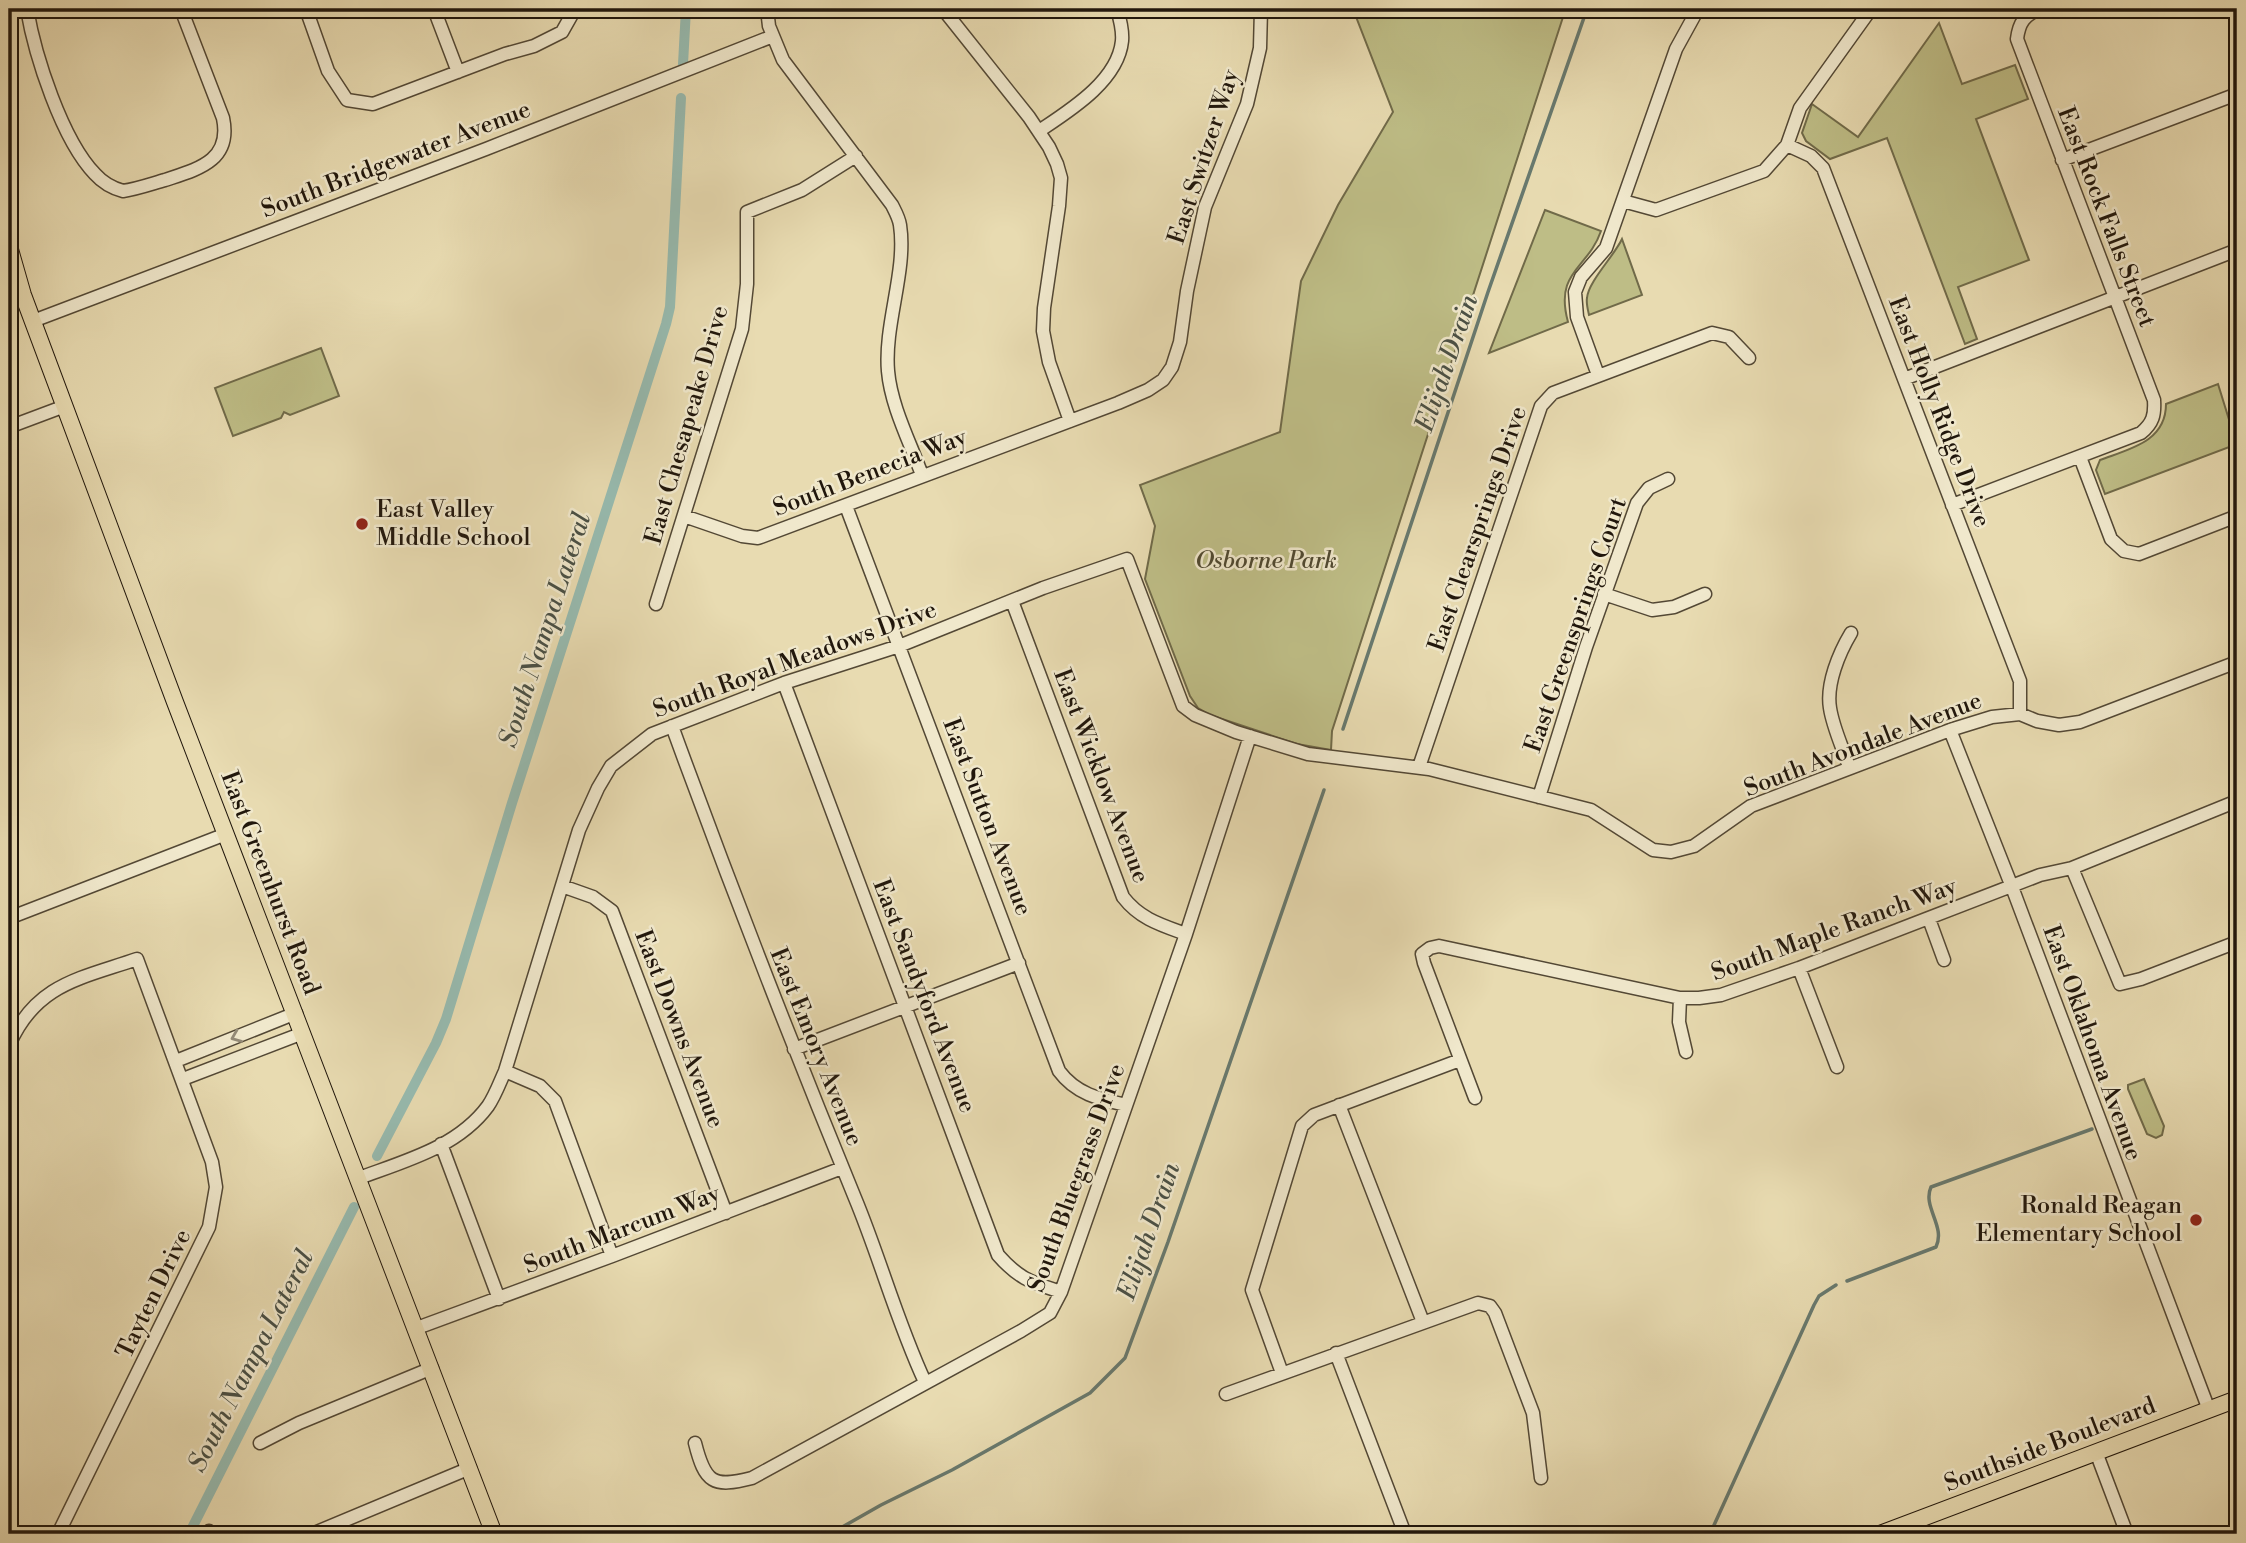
<svg xmlns="http://www.w3.org/2000/svg" width="2246" height="1543" viewBox="0 0 2246 1543" font-family="'Libre Bodoni',serif">
<style>
.green{fill:#bebd86;stroke:#706a49;stroke-width:2}
.lines{fill:none;stroke-linecap:round;stroke-linejoin:round}
.stream{stroke:#68796e;stroke-width:3.5}
.canal{stroke:#97bbb0;stroke-width:10}
.minor-casing{stroke:#534835;stroke-width:15}
.major-casing{stroke:#21170c;stroke-width:18}
.minor{stroke:#f0e8cc;stroke-width:12}
.major{stroke:#e8dbb1;stroke-width:16}
.oneway{stroke:#938a76}
.poi-dot{fill:#8f2418;stroke:#f0e8cc;stroke-width:2.5}
.labels{text-anchor:middle;dominant-baseline:central;stroke-width:5;stroke-linejoin:round;paint-order:stroke}
.street-label{font-size:24px;fill:#21170c;stroke:#f0e8cc}
.poi-label{font-size:24px;fill:#21170c;stroke:#f0e8cc;text-anchor:start}
.park-label{font-size:24px;font-style:italic;fill:#504931;stroke:#f0e8cc}
.water-label{font-size:26px;font-style:italic;fill:#4a5045;stroke:#f0e8cc}
</style>
<rect width="100%" height="100%" fill="#e8dbb1"/>
<filter id="stains"><feTurbulence type="fractalNoise" baseFrequency=".00286" numOctaves="4"/><feColorMatrix values="0 0 0 0 .2 0 0 0 0 .09 0 0 0 0 .02 0 0 0 .5 -.17"/></filter>
<radialGradient id="worn" r=".72"><stop offset=".6" stop-color="#630" stop-opacity="0"/><stop offset="1" stop-color="#630" stop-opacity=".3"/></radialGradient>
<path class="green" d="M1353 9H1557L1564 14 1332 731 1331 750 1297 744 1210 715 1198 708 1190 696 1145 579 1155 526 1140 485 1280 432 1301 281 1338 205 1393 112Z
M1939 23 1962 84 2015 65 2028 99 1976 119 2029 260 1958 287 1977 339 1965 344 1887 138 1830 159 1806 141 1802 133 1812 104 1858 137Z
M1545 210 1601 231C1588 269 1554 271 1568 322L1489 353Z
M1622 239 1642 295 1589 315C1588 310 1586 303 1587 298 1588 282 1614 256 1622 239Z
M321 348 339 396 290 415 284 412 281 418 233 436 215 388Z
M2218 384 2235 439 2232 446 2105 494 2096 470 2100 460C2129 449 2166 442 2166 404Z
M2144 1079 2164 1126 2162 1135 2156 1138 2147 1134 2128 1089V1085Z"/>
<g class="lines">
<path class="stream" d="M1343 729 1488 292 1587 9
M1847 1281 1936 1247C1946 1226 1922 1207 1931 1187L2092 1129
M830 1534 881 1505 952 1470 1090 1393 1125 1358 1168 1242 1324 790
M1710 1534 1814 1305 1819 1296 1836 1285"/>
<path class="canal" d="M683 64 686 9
M377 1156 436 1043 446 1019 512 803 666 324 670 307 681 98
M189 1534 354 1207"/>
<g class="minor-casing">
<path id="minor" d="M27 9C35 56 62 140 95 174 103 183 112 188 123 191 137 189 151 184 165 180 198 169 232 161 223 118L181 9
M306 9 328 71 347 100 373 104 505 54 534 46 562 32 575 9
M434 9 458 72
M767 9 769 26 783 60 892 205C895 211 899 218 900 225 907 271 884 324 888 371 891 406 910 442 922 475
M943 9 1029 117 1049 147 1057 164 1061 178 1059 206 1044 308 1043 331 1049 362 1070 421
M1039 131C1069 111 1118 81 1122 41 1123 30 1120 19 1117 9
M1787 145 1811 156 1823 168 2020 681V714
M2062 160 2237 94
M1623 201 1656 210 1764 171 1787 145 1800 108 1871 9
M33 321 486 149 773 36
M1598 375 1577 317 1575 292 1581 277 1606 248 1676 49 1698 9
M1904 379 2237 250
M9 427 65 406
M2080 457 2111 539 2124 551 2139 554 2237 516
M1952 505 2141 433C2153 423 2155 415 2154 400L2017 39C2019 23 2024 15 2040 9
M846 506 1059 1071C1076 1094 1099 1099 1126 1105
M684 516 742 536 758 538 1118 403 1148 390 1163 380 1172 367 1180 342 1187 291 1205 207 1247 104 1260 48 1261 9
M1604 594 1652 610 1674 607 1705 594
M1012 601 1123 897C1140 919 1161 925 1186 934
M656 604 742 329 747 284V212L802 190 856 156
M784 683 998 1255C1019 1279 1031 1282 1061 1292
M672 726C730 885 791 1042 855 1198 880 1258 897 1322 925 1382
M1950 730 2012 887 2209 1410
M1419 767 1541 406 1553 393 1712 333 1729 337 1749 358
M1849 767C1843 748 1833 728 1830 708 1826 684 1839 653 1851 633
M1539 797 1586 647 1637 503 1649 488 1668 479
M2072 868 2120 984 2141 979 2237 942
M562 886 593 897 612 911 726 1213
M9 918 226 834
M1929 919 1944 960
M1799 968 1837 1067
M1680 998 1679 1022 1686 1052
M9 1045C36 984 79 979 137 959L212 1162 216 1187 209 1227 58 1534
M794 1049 1019 963
M176 1061 296 1013
M505 1071 540 1086 555 1101 612 1256
M183 1079 303 1033
M1475 1098 1424 963 1422 954 1430 948 1439 946 1680 998H1699L1721 995 1799 968 2040 875 2072 868 2237 801
M1339 1105 1423 1322
M441 1144 499 1299
M359 1178C405 1161 458 1147 488 1106 495 1096 500 1082 505 1071L579 830 598 788 611 766 652 734 784 683 899 646 1043 588 1127 559 1183 706 1195 715 1236 732 1308 754 1429 769 1591 810 1653 850 1671 852 1694 846 1751 806 1950 730 1992 717 2020 714 2037 721 2059 725 2080 722 2237 662
M417 1328 612 1256 842 1168
M1336 1353 1405 1534
M1282 1373 1252 1290 1302 1126 1314 1115 1460 1060
M1226 1394 1478 1303 1490 1306 1495 1313 1533 1413 1541 1478
M260 1443 299 1423 432 1368
M695 1443C705 1483 713 1488 752 1478L1021 1331 1050 1313 1061 1292 1186 934 1250 736
M2096 1452 2127 1534
M209 1531 212 1534
M312 1534 470 1468"/>
</g>
<g class="major-casing">
<path id="major" d="M9 246 23 295 175 702 494 1534
M1880 1534 2237 1399"/>
</g>
<use href="#minor" class="minor"/>
<use href="#major" class="major"/>
</g>
<defs><path id="oneway-chevron" d="M-2-3.5L2.5 0L-2 3.5" fill="none" stroke-width="1.6" stroke-linecap="round" stroke-linejoin="round" transform="scale(1.75)"/></defs>
<use class="oneway" href="#oneway-chevron" transform="translate(236 1037) rotate(158)"/>
<g class="poi-dot">
<circle cx="362" cy="524" r="7"/>
<circle cx="2196" cy="1220" r="7"/>
</g>
<g class="labels">
<g class="street-label">
<text transform="translate(1204 157) rotate(-72)">East Switzer Way</text>
<text transform="translate(396 160) rotate(-21)">South Bridgewater Avenue</text>
<text transform="translate(2106 217) rotate(69)">East Rock Falls Street</text>
<text transform="translate(1939 412) rotate(69)">East Holly Ridge Drive</text>
<text transform="translate(687 425) rotate(-74)">East Chesapeake Drive</text>
<text transform="translate(870 473) rotate(-21)">South Benecia Way</text>
<text transform="translate(1478 529) rotate(-71)">East Clearsprings Drive</text>
<text transform="translate(1576 625) rotate(-71)">East Greensprings Court</text>
<text transform="translate(795 660) rotate(-20)">South Royal Meadows Drive</text>
<text transform="translate(1863 745) rotate(-21)">South Avondale Avenue</text>
<text transform="translate(1101 776) rotate(69)">East Wicklow Avenue</text>
<text transform="translate(987 817) rotate(69)">East Sutton Avenue</text>
<text transform="translate(270 883) rotate(69)">East Greenhurst Road</text>
<text transform="translate(1834 930) rotate(-20)">South Maple Ranch Way</text>
<text transform="translate(924 996) rotate(69)">East Sandyford Avenue</text>
<text transform="translate(679 1029) rotate(69)">East Downs Avenue</text>
<text transform="translate(2092 1043) rotate(70)">East Oklahoma Avenue</text>
<text transform="translate(816 1047) rotate(68)">East Emory Avenue</text>
<text transform="translate(1077 1178) rotate(-70)">South Bluegrass Drive</text>
<text transform="translate(622 1230) rotate(-21)">South Marcum Way</text>
<text transform="translate(154 1294) rotate(-64)">Tayten Drive</text>
<text transform="translate(2050 1445) rotate(-21)">Southside Boulevard</text>
</g>
<g class="poi-label">
<text x="376" y="510">East Valley<tspan x="376" dy="28">Middle School</tspan></text>
<text x="2182" y="1206" text-anchor="end">Ronald Reagan<tspan x="2182" dy="28">Elementary School</tspan></text>
</g>
<g class="park-label">
<text x="1266" y="561">Osborne Park</text>
</g>
<g class="water-label">
<text transform="translate(1447 363) rotate(-71)">Elijah Drain</text>
<text transform="translate(545 630) rotate(-72)">South Nampa Lateral</text>
<text transform="translate(1149 1231) rotate(-71)">Elijah Drain</text>
<text transform="translate(251 1361) rotate(-63)">South Nampa Lateral</text>
</g>
</g>
<rect width="2246" height="1543" fill="none" stroke="#e8dbb1" stroke-width="35"/>
<rect x="10" y="10" width="2225" height="1522" fill="none" stroke="#21170c" stroke-width="3.5"/>
<rect x="18" y="18" width="2211" height="1508" fill="none" stroke="#21170c" stroke-width="2"/>
<rect width="100%" height="100%" filter="url(#stains)"/>
<rect width="100%" height="100%" fill="url(#worn)"/>
</svg>
